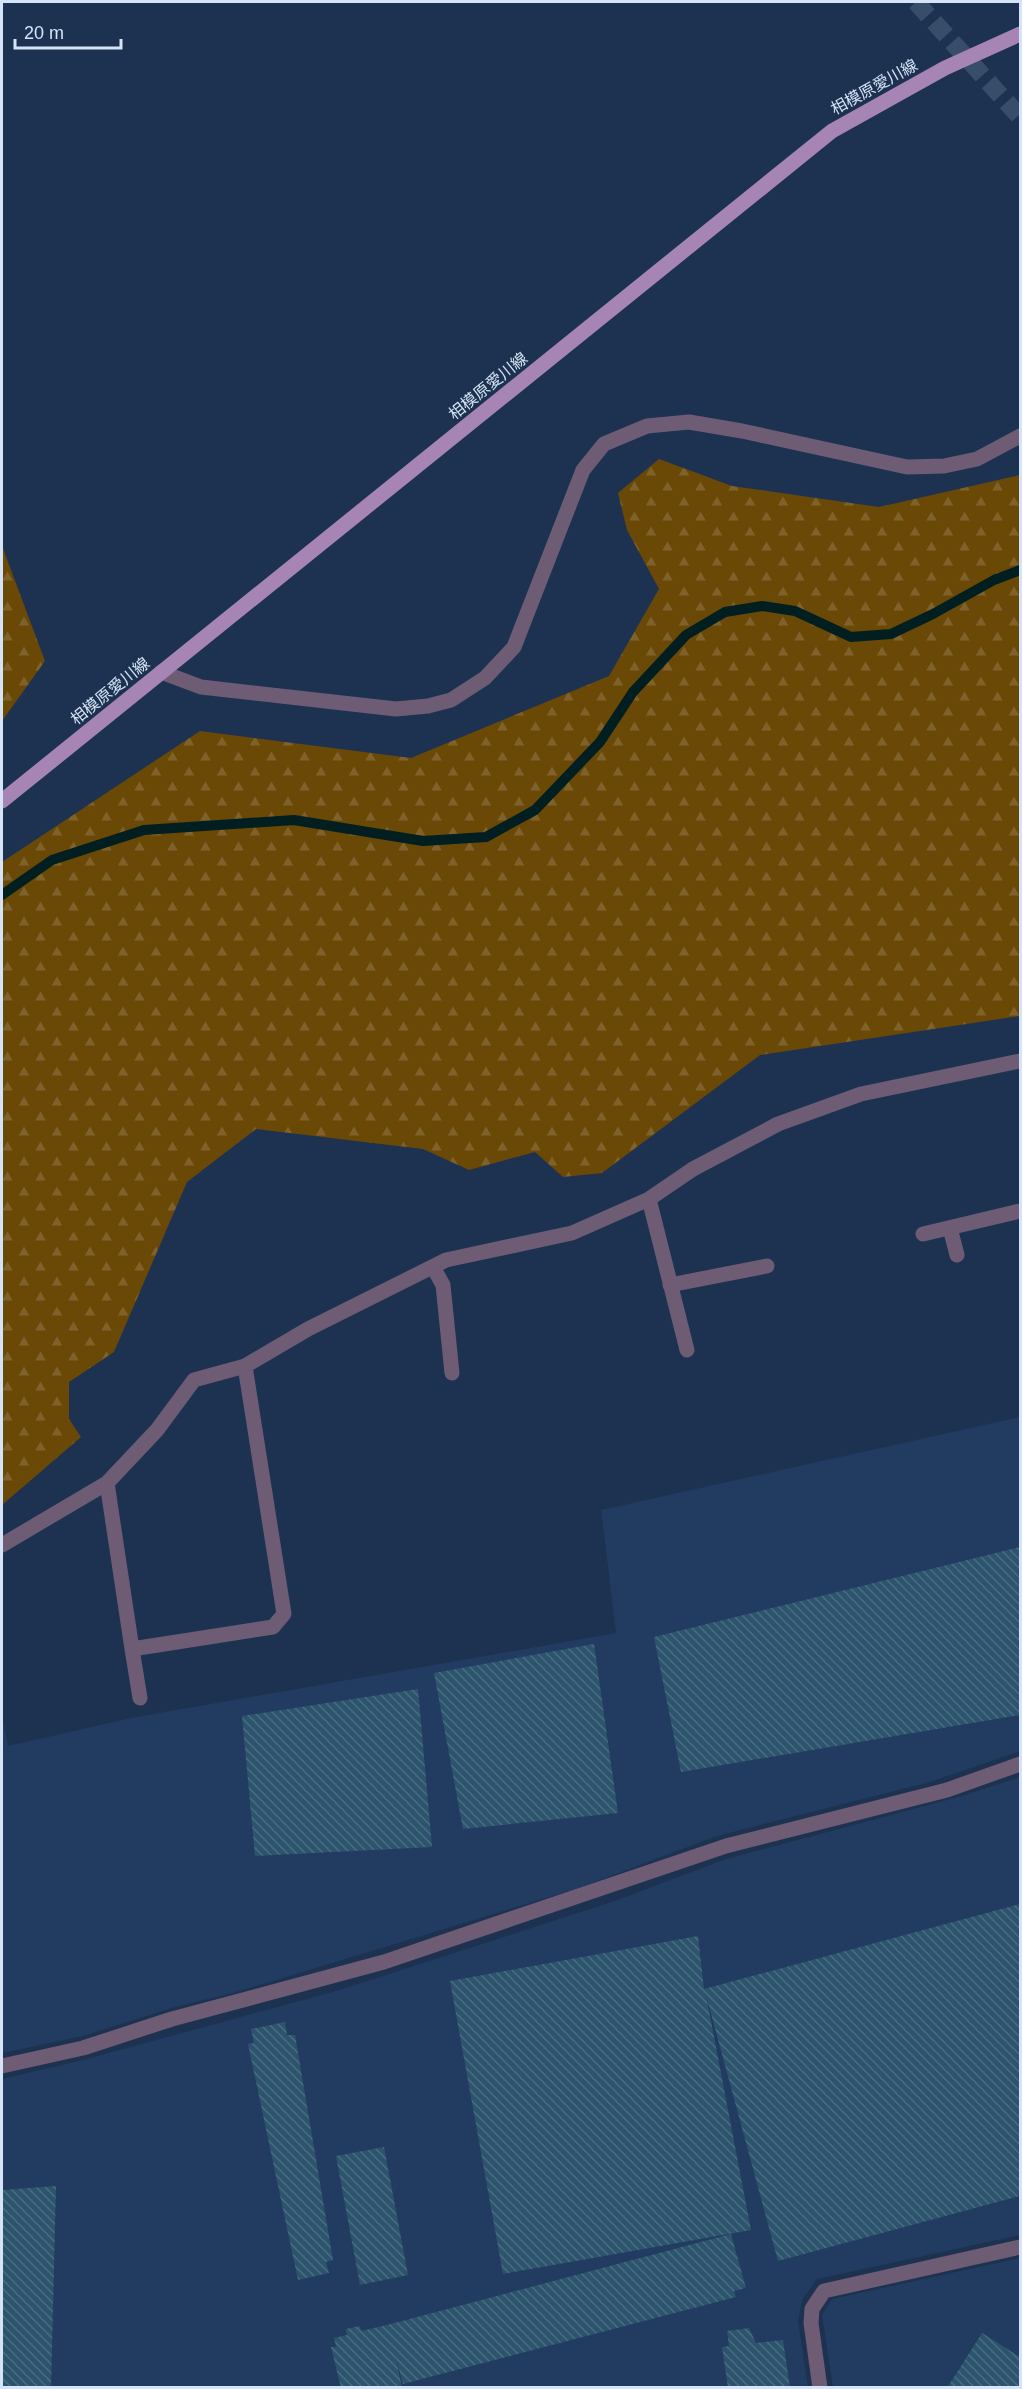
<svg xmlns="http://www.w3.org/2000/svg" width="1022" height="2389" viewBox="0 0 1022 2389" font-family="Arial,'Noto Sans JP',sans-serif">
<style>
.built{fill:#213c60}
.forest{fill:url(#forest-firs)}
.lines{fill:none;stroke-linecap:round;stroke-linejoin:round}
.stream{stroke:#011f20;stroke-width:10}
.building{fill:url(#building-back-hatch)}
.highway-tunnel{stroke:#384d69;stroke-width:18;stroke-dasharray:18 9;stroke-linecap:butt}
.lane{stroke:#6d5c73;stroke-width:15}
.street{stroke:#6d5c73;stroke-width:15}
.primary{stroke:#a684b3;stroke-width:15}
.labels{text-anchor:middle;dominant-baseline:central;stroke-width:4.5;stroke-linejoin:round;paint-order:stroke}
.street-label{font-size:16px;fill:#d6e4f7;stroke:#1c3250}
</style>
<defs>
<pattern id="forest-firs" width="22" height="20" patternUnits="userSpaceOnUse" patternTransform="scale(1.5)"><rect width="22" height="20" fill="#6a4806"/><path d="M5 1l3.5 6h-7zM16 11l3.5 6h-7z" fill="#7f622b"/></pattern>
<pattern id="building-back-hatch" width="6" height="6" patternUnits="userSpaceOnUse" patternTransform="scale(1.5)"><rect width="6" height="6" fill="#2c546d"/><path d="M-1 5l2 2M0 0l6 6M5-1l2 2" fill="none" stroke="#4a6c83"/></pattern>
</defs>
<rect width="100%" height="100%" fill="#1c3250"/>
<path class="built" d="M1020 1417V1751L930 1782 717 1836 576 1889 233 1993 175 2007 83 2036 2 2053V1716L8 1746 131 1718 616 1633 601 1510Z
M1020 1777V2235L817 2279 802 2300 798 2321 808 2387H2V2079L83 2060 336 1991 612 1902 726 1859 962 1796Z
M1020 2258V2387H833L822 2315 832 2299Z"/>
<path class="forest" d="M659 459 732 486 879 507 1020 475V1016L760 1055 602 1173 563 1177 535 1152 469 1170 423 1149 256 1129 187 1182 114 1352 69 1382V1419L81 1437 2 1505V862L200 731 411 758 609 676 659 589 627 530 618 493Z
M2 546 45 661 2 721Z"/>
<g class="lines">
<path class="stream" d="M2 895 52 860 144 830 294 820 423 841 486 837 535 810 600 742 633 692 686 635 725 612 762 606 795 611 851 637 891 634 933 614 994 580 1020 570"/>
</g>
<path class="building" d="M1020 1547V1715L681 1772 654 1637Z
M594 1644 618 1813 463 1829 434 1673Z
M418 1689 432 1847 255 1856 242 1716Z
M1020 1904V2196L778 2261 706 1995 751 2230 503 2274 450 1981 698 1936 704 1989Z
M285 2022 287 2035H295L333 2260 326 2262 329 2273 298 2280 248 2044 254 2043 251 2029Z
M384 2147 408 2275 360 2285 336 2156Z
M56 2186 51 2388H2V2190Z
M731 2234 746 2288 734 2291 736 2297 403 2384 396 2358 402 2388H341L331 2347H336L334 2338 347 2335 346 2329 360 2326 361 2331 387 2325Z
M749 2328 756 2343 783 2340 790 2388H728L722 2347 729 2346 727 2331Z
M982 2333 1020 2357V2388H947Z"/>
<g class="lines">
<path class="highway-tunnel" d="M916 2 1020 117"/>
<path class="lane" d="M161 672 201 687 396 709 428 706 451 700 485 678 514 647 583 470 604 444 647 426 689 422 742 431 907 467 944 466 977 459 1020 436
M433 1267 443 1285 452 1373"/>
<path class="street" d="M649 1199 687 1350
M950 1228 957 1255
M923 1234 1020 1211
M670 1285 767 1266
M107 1483 132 1649 273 1627 284 1614 245 1366
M2 1545 107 1483 157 1430 194 1380 245 1366 308 1329 446 1260 572 1233 649 1199 693 1169 778 1124 861 1094 1020 1061
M132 1649 140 1698
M2 2066 83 2048 172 2019 384 1962 726 1846 947 1790 1020 1764
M820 2388 811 2323 812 2309 824 2291 1020 2247"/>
<path class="primary" d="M2 801 832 131 945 68 1020 34"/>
</g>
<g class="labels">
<g class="street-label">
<text transform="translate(874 87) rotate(-29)">相模原愛川線</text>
<text transform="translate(488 386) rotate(-39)">相模原愛川線</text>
<text transform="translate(110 691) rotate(-39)">相模原愛川線</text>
</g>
</g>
<rect width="1022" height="2389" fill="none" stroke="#d6e4f7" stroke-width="6"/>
<path d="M15 39v9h106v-9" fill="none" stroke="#d6e4f7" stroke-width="3"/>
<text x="24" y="39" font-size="18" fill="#d6e4f7" stroke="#1c3250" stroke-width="4.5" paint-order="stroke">20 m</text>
</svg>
